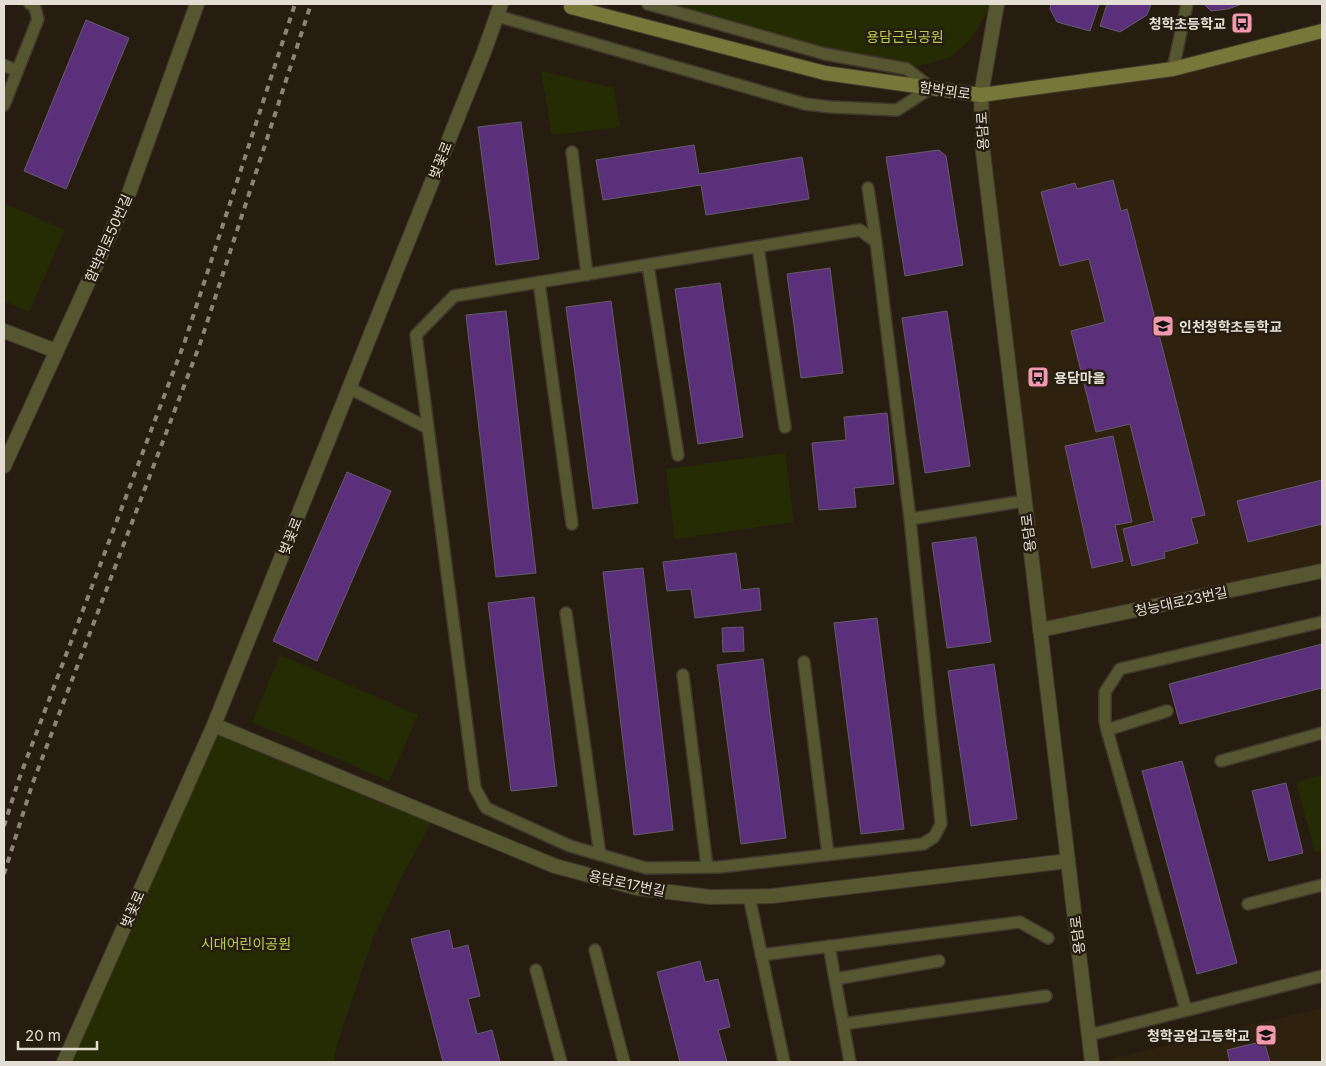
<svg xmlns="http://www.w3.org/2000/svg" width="1326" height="1066" viewBox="0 0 1326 1066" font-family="Inter,'Noto Sans KR',sans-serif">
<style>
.built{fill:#2e220e}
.green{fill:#252c03}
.building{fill:#5b307a;stroke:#645c6c}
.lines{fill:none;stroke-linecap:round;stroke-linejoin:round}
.service-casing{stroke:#40382b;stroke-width:14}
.minor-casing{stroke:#40382b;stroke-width:16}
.tertiary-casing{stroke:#40382b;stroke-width:16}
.secondary-casing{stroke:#40382b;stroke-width:16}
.service{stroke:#565731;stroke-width:11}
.minor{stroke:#565731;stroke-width:14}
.tertiary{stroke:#565731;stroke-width:14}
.secondary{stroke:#767738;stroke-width:14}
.rail{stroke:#8c8479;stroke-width:4;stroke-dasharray:6 6;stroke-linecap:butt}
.labels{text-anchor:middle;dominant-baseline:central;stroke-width:5;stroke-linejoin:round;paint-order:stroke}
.poi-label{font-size:14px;font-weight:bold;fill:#e3ddd4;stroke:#261d10;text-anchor:end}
.park-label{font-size:14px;fill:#b8ce4d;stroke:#261d10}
.street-label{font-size:14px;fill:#e3ddd4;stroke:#261d10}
</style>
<rect width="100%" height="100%" fill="#261d10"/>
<path class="built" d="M1322 31V570L1040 630 981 95 1173 69Z
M1322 1008V1062H1098Z"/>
<path class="green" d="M648 4H992L971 39 951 57 907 69 825 54Z
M541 71 614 88 620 127 552 135Z
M6 204 65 230 29 312 4 301V209Z
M785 453 794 522 675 539 666 469Z
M280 655 418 715 389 781 252 722Z
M214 725 435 816 403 874 373 938 337 1044 334 1062H64Z
M1322 775V851L1315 852 1296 782Z"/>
<path class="building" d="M1051 4H1099L1090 31 1057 22 1050 9Z
M1107 4H1151L1147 15 1120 32 1100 26Z
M1204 4H1242L1228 9 1211 11Z
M86 20 129 38 66 189 24 171Z
M521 122 539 259 496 265 478 127Z
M694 145 699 174 802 157 809 199 706 215 701 185 603 200 596 160Z
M939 150 946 156 963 265 905 276 886 157Z
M1113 180 1121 211 1127 209 1205 515 1191 518 1198 543 1164 552 1165 558 1132 566 1123 529 1154 521 1130 424 1096 432 1071 331 1105 322 1089 259 1060 266 1041 192 1075 183 1077 189Z
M830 268 843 373 801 378 787 274Z
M720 283 743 437 698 444 675 289Z
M611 301 638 503 593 509 566 307Z
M506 311 536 573 496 577 466 315Z
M947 311 970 466 925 473 902 318Z
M887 413 894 484 854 488 856 507 819 510 812 443 846 440 844 417Z
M1113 436 1132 522 1115 525 1123 561 1092 568 1065 446Z
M347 472 391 491 317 661 273 641Z
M1322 480V524L1248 542 1237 501Z
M976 537 991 642 947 648 932 543Z
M736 553 741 590 759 588 761 610 695 618 691 589 667 591 663 562Z
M643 568 673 830 634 835 603 572Z
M534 597 557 786 511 791 488 603Z
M877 618 904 829 861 834 834 623Z
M743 627 744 651 723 652 722 628Z
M1322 644V688L1180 724 1169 684Z
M763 659 786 838 741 844 717 665Z
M994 664 1017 819 971 826 948 671Z
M1182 761 1237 963 1197 974 1142 771Z
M1286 783 1303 853 1269 861 1252 791Z
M449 930 453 949 468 945 480 996 468 999 477 1034 492 1030 500 1062H443L411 939Z
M700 961 705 982 718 979 730 1027 718 1030 727 1062H680L657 972Z
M1264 1041 1270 1062H1230L1227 1050Z"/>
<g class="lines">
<g class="service-casing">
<path id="service" d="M497 16 805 104 831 107 897 110 931 88 907 69 825 54 648 4
M4 65 17 71
M1173 69 1187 4
M4 105 38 19 34 5 30 4
M572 152 587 275
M868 188 876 242
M860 230 876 242 910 519 941 824 934 837 923 844 720 867 646 868 570 846 486 808 475 788 416 335 454 296Z
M758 247 785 427
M648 265 678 455
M539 282 572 524
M349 388 428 428
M910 519 1024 501
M566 613 600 855
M804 662 828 855
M683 675 707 867
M1107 730 1167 711
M1221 761 1322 733
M749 896 784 1062
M1248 904 1322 885
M829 946 850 1062
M595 950 624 1062
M761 955 1020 922 1048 938
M536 970 561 1062
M835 979 939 961
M1186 1010 1107 730 1105 721V692L1120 669 1322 622
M843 1024 1046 996
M1089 1035 1322 976"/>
</g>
<g class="minor-casing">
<path id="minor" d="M4 331 56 351
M4 466 129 193 197 4
M1040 630 1322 571
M214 725 555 866 637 888 710 897 772 896 1068 861"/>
</g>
<g class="tertiary-casing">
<path id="tertiary" d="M997 4 981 95 983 152 1092 1062
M64 1062 214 725 484 52 501 4"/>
</g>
<g class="secondary-casing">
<path id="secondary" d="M571 7 825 73 981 95 1173 69 1322 31"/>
</g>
<use href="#service" class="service"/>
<use href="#minor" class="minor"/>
<use href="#tertiary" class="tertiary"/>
<use href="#secondary" class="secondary"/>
<path class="rail" d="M4 826 19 779 185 341 295 4
M4 874 32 785 200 344 311 4"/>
</g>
<defs>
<g id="bus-square" transform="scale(1.125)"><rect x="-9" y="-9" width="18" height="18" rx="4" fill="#f29aac" stroke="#261d10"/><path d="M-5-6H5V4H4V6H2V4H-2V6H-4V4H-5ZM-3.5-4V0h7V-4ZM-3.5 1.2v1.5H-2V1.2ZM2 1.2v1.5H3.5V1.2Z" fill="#111"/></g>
<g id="school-square" transform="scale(1.125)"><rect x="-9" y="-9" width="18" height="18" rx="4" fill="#f29aac" stroke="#261d10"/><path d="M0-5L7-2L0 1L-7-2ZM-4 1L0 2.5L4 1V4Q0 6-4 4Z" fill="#111"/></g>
</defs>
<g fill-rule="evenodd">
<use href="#bus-square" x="1242" y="23"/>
<use href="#school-square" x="1163" y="326"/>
<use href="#bus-square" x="1038" y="377"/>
<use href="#school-square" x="1266" y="1035"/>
</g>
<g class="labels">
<g class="poi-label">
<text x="1226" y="23">청학초등학교</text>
<text x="1179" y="326" text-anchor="start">인천청학초등학교</text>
<text x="1054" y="377" text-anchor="start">용담마을</text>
<text x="1250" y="1035">청학공업고등학교</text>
</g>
<g class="park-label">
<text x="905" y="36">용담근린공원</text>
<text x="246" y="943">시대어린이공원</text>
</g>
<g class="street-label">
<text transform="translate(945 90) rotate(8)">함박뫼로</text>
<text transform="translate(982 131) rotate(-93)">용담로</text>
<text transform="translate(440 160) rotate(-68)">벚꽃로</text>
<text transform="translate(108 238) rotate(-66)">함박뫼로50번길</text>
<text transform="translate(1028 533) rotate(-97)">용담로</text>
<text transform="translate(290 536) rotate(-68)">벚꽃로</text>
<text transform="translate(1181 601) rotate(-12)">청능대로23번길</text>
<text transform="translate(627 883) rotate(12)">용담로17번길</text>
<text transform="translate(132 909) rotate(-66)">벚꽃로</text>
<text transform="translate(1077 935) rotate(-97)">용담로</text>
</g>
</g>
<rect width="1326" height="1066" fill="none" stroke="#e3ddd4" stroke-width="10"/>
<path d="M18 1041v8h79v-8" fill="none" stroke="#e3ddd4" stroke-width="2.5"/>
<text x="25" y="1041" font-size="15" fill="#e3ddd4" stroke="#261d10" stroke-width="4" paint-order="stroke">20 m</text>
</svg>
